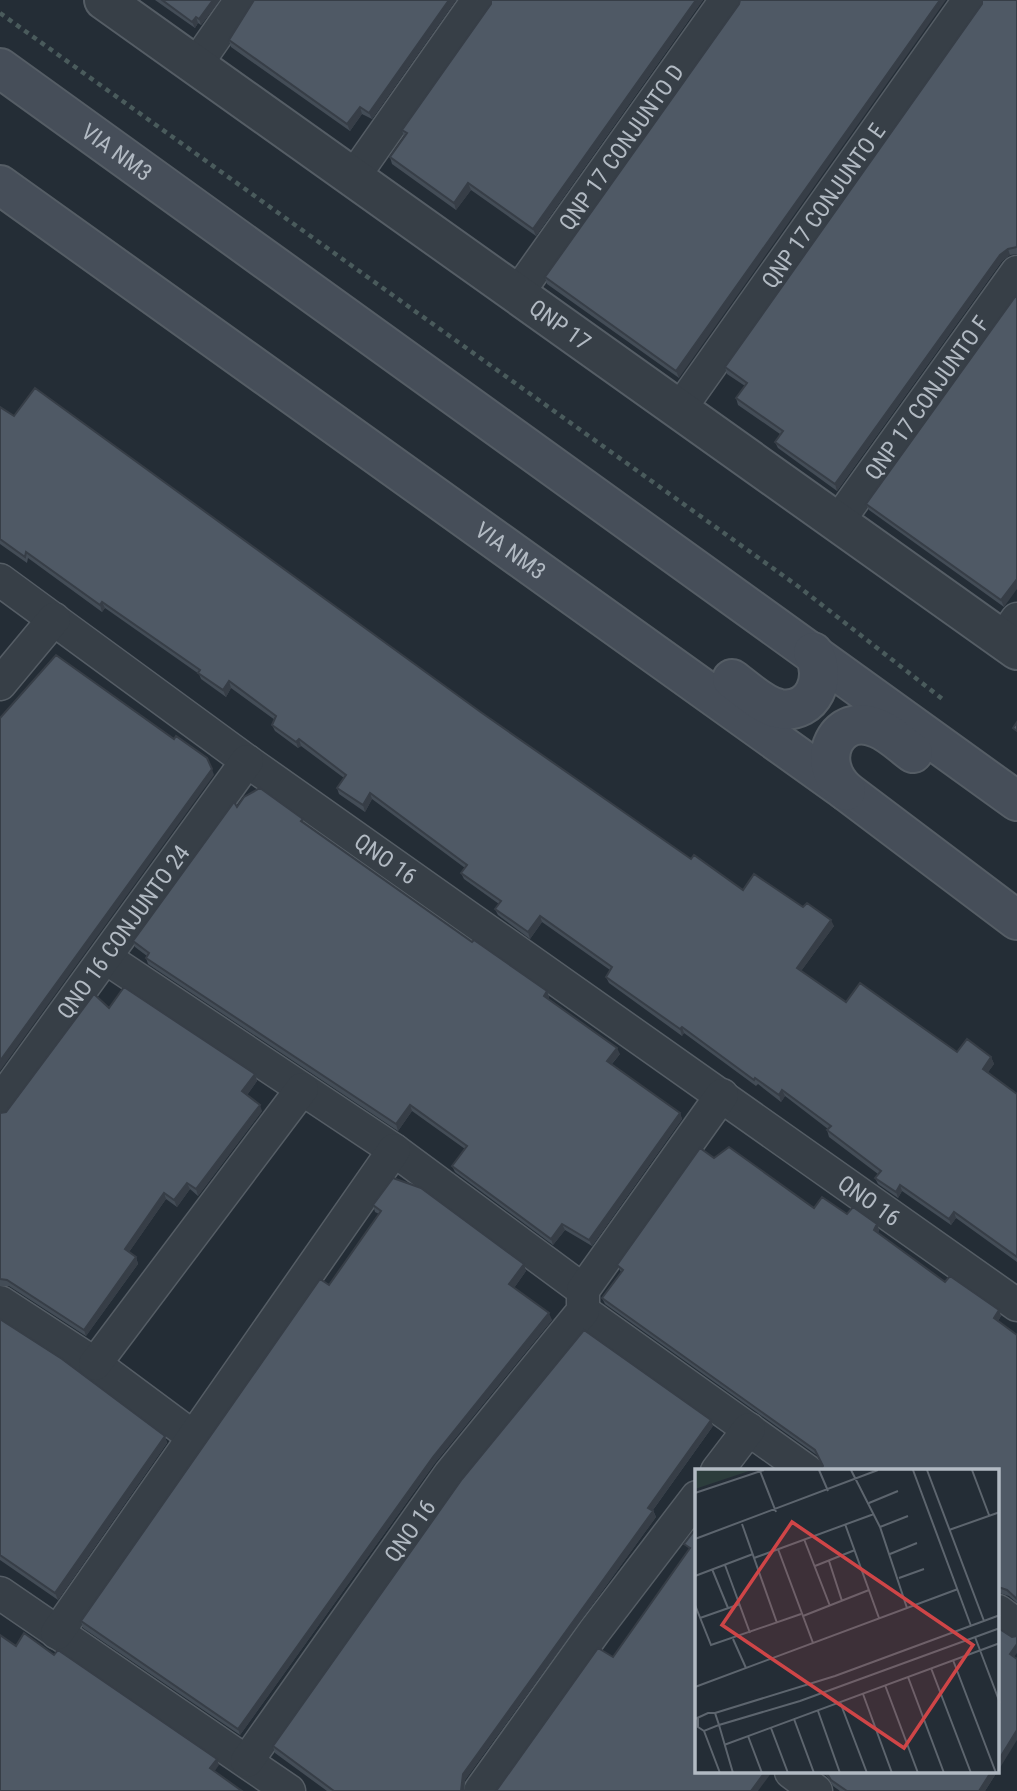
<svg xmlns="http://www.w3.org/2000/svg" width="1017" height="1791" viewBox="0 0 1017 1791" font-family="'Roboto Condensed',sans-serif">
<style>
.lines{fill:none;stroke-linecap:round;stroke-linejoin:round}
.minor-casing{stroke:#555d65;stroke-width:35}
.tertiary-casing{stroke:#555d65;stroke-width:42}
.secondary-casing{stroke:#555d65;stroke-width:42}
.path{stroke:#4a5b5c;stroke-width:4.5;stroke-dasharray:5 5;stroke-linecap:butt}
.minor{stroke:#373f47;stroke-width:32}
.tertiary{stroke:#373f47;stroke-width:38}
.secondary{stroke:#464e59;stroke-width:38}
.wall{fill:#444d57}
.shaded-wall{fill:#373e47}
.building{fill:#4f5965;stroke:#373e47;stroke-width:2}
.labels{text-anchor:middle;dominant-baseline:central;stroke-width:5;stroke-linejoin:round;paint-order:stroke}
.street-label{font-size:23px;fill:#b2bac3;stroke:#1c242c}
.inset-road{fill:none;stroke:#5d656e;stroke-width:2}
.view{fill:#cf4547;fill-opacity:0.15;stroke:#cf4547;stroke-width:3.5}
.inset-edge{fill:none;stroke:#b2bac3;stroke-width:3.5}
</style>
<rect width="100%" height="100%" fill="#242d36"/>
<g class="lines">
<g class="minor-casing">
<g id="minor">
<path d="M195 66 241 0"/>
<path d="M352 179 478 0"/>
<path id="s1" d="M517 294 726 0"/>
<path id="s2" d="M679 410 969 0"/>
<path id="s3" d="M837 523 1017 272"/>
<path id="s4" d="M0 580 247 761 1017 1305"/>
<path d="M1003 639 1017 619"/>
<path d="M0 684 54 619"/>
<path d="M106 958 394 1150 583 1290"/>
<path id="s5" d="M0 1102 247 761"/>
<path d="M0 1302 95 1364 192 1436"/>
<path d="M583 1311 807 1471"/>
<path d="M95 1364 302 1089"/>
<path d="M717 1471 749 1429"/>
<path d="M0 1593 289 1791"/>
<path d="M998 1611 1017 1625"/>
<path d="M57 1633 394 1150"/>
<path id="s6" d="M247 1761 450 1474 583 1311V1290L722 1095"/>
<path d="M791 1772 816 1791"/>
<path d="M480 1791 594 1632 697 1497"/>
</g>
</g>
<g class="tertiary-casing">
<g id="tertiary">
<path id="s7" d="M104 0 1017 650"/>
</g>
</g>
<g class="secondary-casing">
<g id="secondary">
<path id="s8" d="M0 68 1017 801"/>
<path id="s9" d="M0 185 846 791 1017 920"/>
<path d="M732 679C746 689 763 706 780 709 814 714 828 677 813 652"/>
<path d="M846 791C812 760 838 711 877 728 890 733 902 745 913 753"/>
</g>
</g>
<path class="path" d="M0 13 799 587 945 701"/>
<use href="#minor" class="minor"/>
<use href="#tertiary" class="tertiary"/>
<use href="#secondary" class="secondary"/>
</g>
<path class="wall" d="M155 0H220L201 25 198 23 195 28Z
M254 0H456L372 119 362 114 350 131 231 47 229 40Z
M491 0H703L536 236 471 190 456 210 392 164 390 157 404 137 402 130 491 4Z
M1017 0V254L1010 255 1002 261 837 491 778 448 775 442 780 434 738 405 736 398 745 386 727 374 725 367 982 4Z
M739 4 679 378 547 284 545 277Z
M1017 294 1004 607 869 510 866 504Z
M0 407 482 713 691 859 743 890 803 907 834 926 801 971 846 1002 957 1052 991 1057 994 1064 988 1072 1017 1094V1262L956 1218 951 1225 902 1191 898 1198 878 1184 875 1178 878 1174 829 1137 827 1130 828 1129 785 1096 781 1102 758 1084 756 1086 684 1033 682 1036 609 983 606 977 610 970 542 922 530 939 498 915 495 909 499 904 464 879 461 873 465 868 372 799 365 812 339 794 337 788 344 778 301 746 298 748 275 731 272 725 275 720 231 688 226 697 201 679 199 674 105 608 102 612 28 558 27 563 0 544Z
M237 807 305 824 472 942 547 991 549 997 548 999 620 1054 612 1064 680 1113 682 1119 592 1246 565 1230 553 1245 455 1172 452 1166 465 1149 412 1111 398 1131 148 964 146 958 147 956 135 947 133 941Z
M109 1008 255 1074 257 1081 247 1095 262 1111 198 1196 190 1189 177 1207 166 1199 129 1252 136 1257 138 1264 86 1336 9 1286H0V1113L6 1112Z
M714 1158 814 1208 847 1214 877 1224 879 1230 878 1233 945 1282 999 1310 1001 1316 998 1321 1017 1335V1603L1009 1596 999 1593H998V1471L823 1466 818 1456 605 1304 602 1298 621 1272 617 1265Z
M373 1205 526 1271 514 1288 552 1320 435 1463 240 1735 83 1628 81 1621 329 1285 379 1214 375 1212Z
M0 1319 165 1436 167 1443 58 1600 0 1560Z
M713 1426 653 1510 656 1517 465 1780 464 1791H327L275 1753 273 1746Z
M821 1772H997L985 1791H840L833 1786 827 1776Z"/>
<path class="shaded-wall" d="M213 0H220L201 25 199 19Z
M449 0H456L372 119 369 113Z
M696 0H703L536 236 533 229Z
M940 0H946L679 378 676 371Z
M196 17 198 23 195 28 192 22Z
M360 107 362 114 350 131 347 124Z
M468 183 471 190 456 210 454 203Z
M1008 249 1010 255 1002 261 837 491 835 484 1000 255Z
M1017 579V589L1004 607 1001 600Z
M102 602 105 608 102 612 100 605Z
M229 681 231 688 226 697 223 690Z
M299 739 301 746 298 748 296 742Z
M212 769 214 775 0 1071V1061Z
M370 793 372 799 365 812 363 805Z
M540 916 542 922 530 939 528 932Z
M831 920 834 926 799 974 797 968Z
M547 991 549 997 546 1002 544 996Z
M682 1027 684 1033 682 1036 680 1029Z
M617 1048 620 1054 609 1067 607 1061Z
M991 1057 994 1064 986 1075 983 1069Z
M255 1074 257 1081 245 1098 242 1091Z
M782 1090 785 1096 781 1102 779 1095Z
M260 1105 262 1111 198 1196 196 1189Z
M410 1105 412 1111 398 1131 396 1124Z
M680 1113 682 1119 592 1246 589 1240Z
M187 1183 190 1189 177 1207 174 1200Z
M900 1185 902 1191 898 1198 896 1192Z
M164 1193 166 1199 127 1255 125 1249Z
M954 1212 956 1218 951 1225 949 1219Z
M562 1224 565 1230 553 1245 551 1239Z
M877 1224 879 1230 876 1237 874 1230Z
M136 1257 138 1264 86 1336 84 1330Z
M524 1264 526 1271 512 1291 509 1284Z
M999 1310 1001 1316 996 1324 994 1318Z
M549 1313 552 1320 435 1463 240 1735 238 1729 433 1457Z
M711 1420 713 1426 650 1514 648 1508Z
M165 1436 167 1443 58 1600 55 1593Z
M653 1511 656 1517 465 1780 464 1791H461L463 1774Z
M1017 1644V1653L1012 1660 1010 1654Z
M1017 1730V1740L998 1771V1761Z
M217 1759 219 1765 212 1775 210 1768Z
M765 1772H772L758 1791H751Z
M991 1772H997L985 1791H979Z"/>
<path class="building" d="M162 0H213L199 19 196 17 192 22Z
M254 0H449L369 113 360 107 347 124 229 40Z
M491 0H696L533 229 468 183 454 203 390 157 407 133 402 130 491 4Z
M740 0H940L676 371 545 277 739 4Z
M982 0H1017V247L1008 249 1000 255 835 484 775 442 783 431 736 398 747 383 725 367 982 4Z
M1017 294V579L1001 600 866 504Z
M35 388 482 713 691 859 694 855 743 890 754 874 803 907 807 903 831 920 797 968 846 1002 860 983 957 1052 967 1039 991 1057 983 1069 1017 1094V1257L954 1212 949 1219 900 1185 896 1192 875 1178 881 1171 827 1130 831 1126 782 1090 779 1095 755 1078 754 1080 682 1027 680 1029 606 977 612 967 540 916 528 932 495 909 501 901 461 873 467 865 370 793 363 805 337 788 346 775 299 739 296 742 272 725 276 716 229 681 223 690 198 673 200 670 102 602 100 605 26 552 25 557 0 539V407L14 416Z
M56 655 174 739 176 736 207 758 212 769 0 1061V718Z
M1017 722V731L1013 728Z
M260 788 303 819 301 821 472 942 474 940 547 991 544 996 617 1048 607 1061 680 1113 589 1240 562 1224 551 1239 452 1166 467 1146 410 1105 396 1124 146 958 149 953 133 941 234 802 237 807 244 797Z
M124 987 255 1074 242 1091 260 1105 196 1189 187 1183 174 1200 164 1193 125 1249 136 1257 84 1330 7 1280 0 1279V1113L6 1112 94 994 109 1008Z
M729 1147 814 1208 822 1197 847 1214 853 1207 877 1224 874 1230 945 1282 950 1276 999 1310 994 1318 1017 1335V1599L1007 1590 998 1587V1471H820L823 1466 815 1450 602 1298 623 1270 617 1265 700 1148 714 1158Z
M393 1178 421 1188 524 1264 509 1284 549 1313 433 1457 238 1729 81 1621 320 1279 329 1285 381 1211 373 1205Z
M0 1319 62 1359 165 1436 55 1593 0 1555Z
M584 1330 711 1420 648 1508 653 1511 463 1774 461 1791H334L273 1746 462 1479Z
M697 1527V1772H765L751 1791H496L598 1648 613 1657 690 1548 684 1544Z
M998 1628 1012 1637 1017 1636V1644L1010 1654 1017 1659V1730L998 1761Z
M24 1633 54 1655 58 1650 217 1759 210 1768 242 1791H0V1635L16 1646Z
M826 1772H991L979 1791H847L831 1780Z"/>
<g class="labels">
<g class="street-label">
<text stroke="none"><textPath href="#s1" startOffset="180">QNP 17 CONJUNTO D</textPath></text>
<text stroke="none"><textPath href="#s8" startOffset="144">VIA NM3</textPath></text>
<text stroke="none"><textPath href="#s2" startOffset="250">QNP 17 CONJUNTO E</textPath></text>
<text stroke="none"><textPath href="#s7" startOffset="560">QNP 17</textPath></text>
<text stroke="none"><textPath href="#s3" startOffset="154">QNP 17 CONJUNTO F</textPath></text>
<text stroke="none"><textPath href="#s9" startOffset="628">VIA NM3</textPath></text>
<text stroke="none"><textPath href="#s4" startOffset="476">QNO 16</textPath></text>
<text stroke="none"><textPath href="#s5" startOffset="210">QNO 16 CONJUNTO 24</textPath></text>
<text stroke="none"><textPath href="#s4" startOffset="1068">QNO 16</textPath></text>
<text stroke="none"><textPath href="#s6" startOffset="282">QNO 16</textPath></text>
</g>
</g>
<g transform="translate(695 1469)">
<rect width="304" height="304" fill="#242d36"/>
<path d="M0 1H57L0 20Z" fill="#2c3d3c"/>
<path class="inset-road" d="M124 1 133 22M156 1 185 58 212 139M218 1 276 157M232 1 289 152M277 1 294 46M65 2 81 43M0 24 69 1M174 34 203 22M47 55 82 154M150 55 184 149M185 58 213 47M254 61 305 43M0 70 183 1M109 70 135 137M83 80 118 174M195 85 222 74M59 89 179 45M134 92 147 132M30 96 55 164M120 97 160 81M17 100 33 139M0 107 58 85M204 109 229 100M0 136 16 176 106 145M108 147 174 121M5 149 45 135M280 168 305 234M38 170 51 199M258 191 301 304M236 199 276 304M213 208 249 304M190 216 223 304M0 218 263 120M168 225 197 304M145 233 172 304M123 242 145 304M20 244 140 207 305 146M0 250 13 244H20L24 256 9 262 3 258V249M99 250 119 304M76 259 93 304M9 262 25 304M53 267 67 304M29 276 305 174M38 304 24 256 105 232 305 159"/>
<path class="view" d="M97 53 278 176 209 279 27 156Z"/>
<rect width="304" height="304" class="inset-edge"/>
</g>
</svg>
